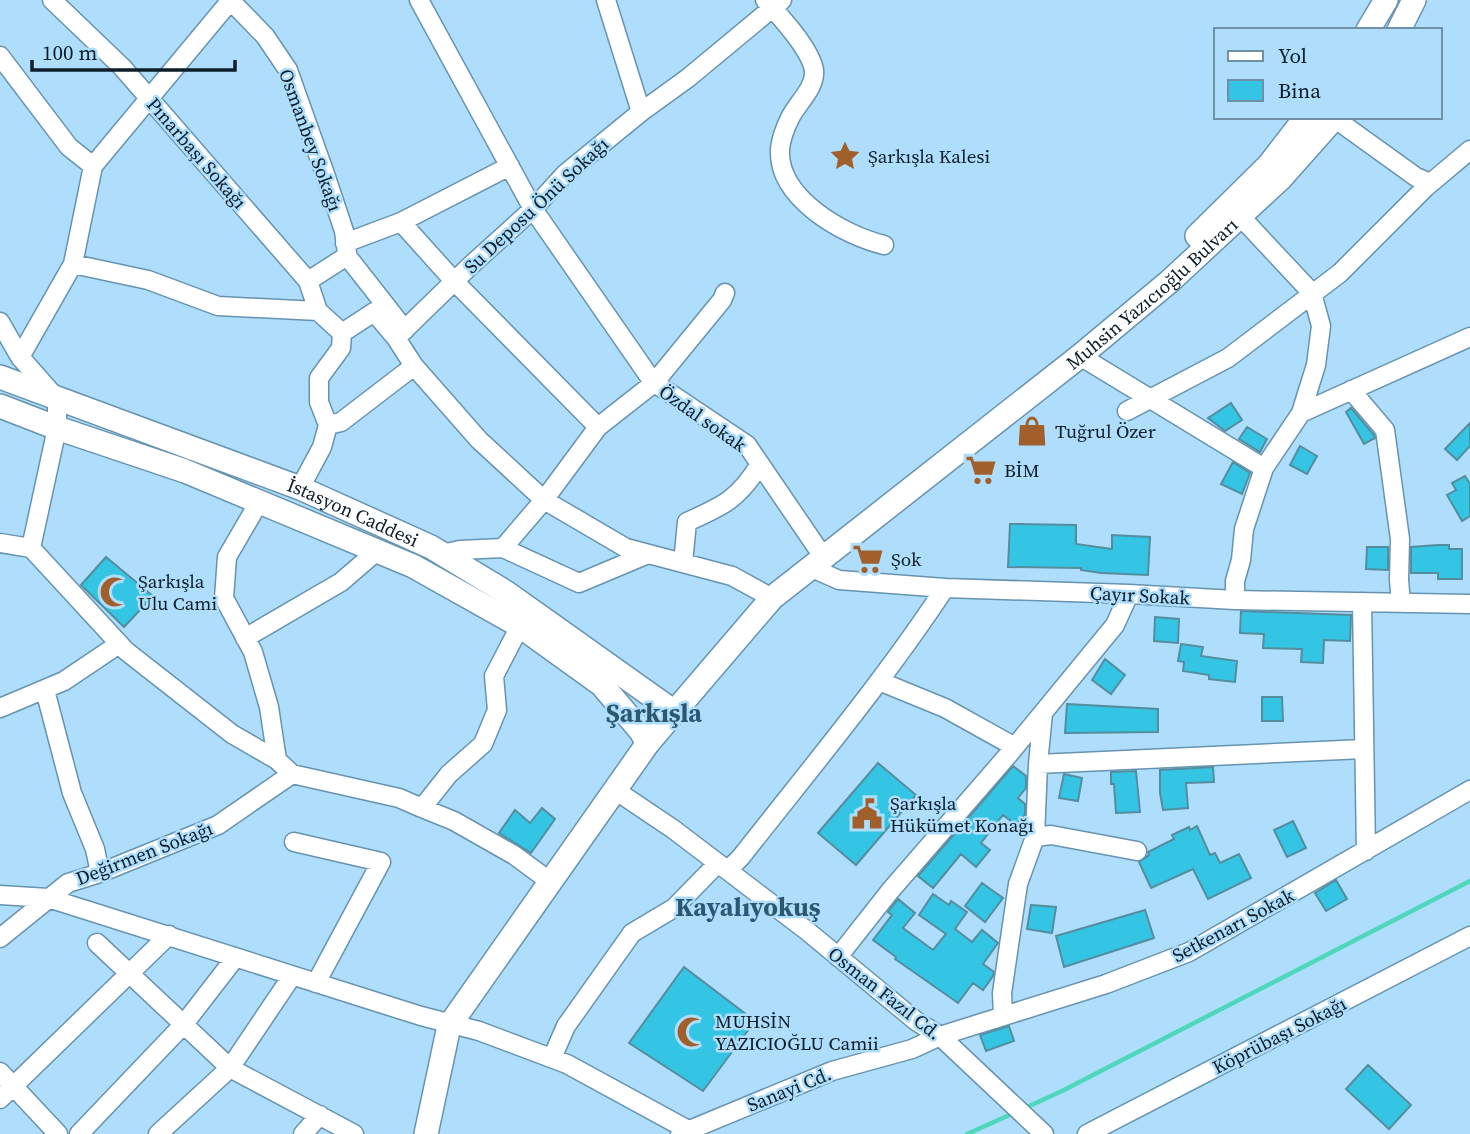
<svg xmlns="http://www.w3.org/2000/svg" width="1470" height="1134" viewBox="0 0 1470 1134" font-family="'Source Serif 4',serif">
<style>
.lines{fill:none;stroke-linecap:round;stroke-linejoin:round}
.stream{stroke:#4ed7bb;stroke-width:4.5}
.building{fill:#34c5e5;stroke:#548d9d;stroke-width:2}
.minor-casing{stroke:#6693af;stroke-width:21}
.major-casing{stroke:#6693af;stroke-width:26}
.minor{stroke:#fff;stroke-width:18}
.major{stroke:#fff;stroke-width:23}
.labels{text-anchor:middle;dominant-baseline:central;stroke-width:5;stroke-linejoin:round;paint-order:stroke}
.street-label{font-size:19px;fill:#0c1e29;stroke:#afdefd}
.poi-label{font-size:19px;fill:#0c1e29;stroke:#afdefd;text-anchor:start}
.district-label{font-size:26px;font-weight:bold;fill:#2b5771;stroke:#afdefd}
</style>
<rect width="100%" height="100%" fill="#afdefd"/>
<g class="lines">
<path class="stream" d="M1025 1108 1062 1091 1470 881
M967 1134 1014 1113"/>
</g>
<path class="building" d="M1231 403 1242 420 1225 431 1208 418Z
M1351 408 1374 435 1375 438 1364 444 1346 412Z
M1470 423V446L1457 460 1445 449Z
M1247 427 1267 439 1260 452 1239 439Z
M1300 446 1317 456 1307 474 1290 465Z
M1233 462 1250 473 1242 494 1221 484Z
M1465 476 1470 484V516L1462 521 1447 495 1456 490 1452 483Z
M1010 524 1076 525V544L1112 549V535L1150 537 1148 575 1101 573 1081 570V568L1008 567Z
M1438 545H1449V549H1462V579H1438V573H1411V547Z
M1367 547H1388V570L1366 569Z
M106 557 153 596 124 627 81 585Z
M1241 611 1351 615 1350 641 1324 640 1323 663 1301 662 1302 649 1263 648 1264 634 1240 633Z
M1155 617 1179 619 1178 643 1154 641Z
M1181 644 1203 647 1201 656 1237 661 1235 682 1209 679V675L1183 671 1184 662 1178 661Z
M1105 659 1125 675 1111 694 1092 680Z
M1262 697H1282L1283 721H1262Z
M1067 704 1158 709V732L1065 733Z
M878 763 916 795 856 865 818 833Z
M1013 766 1026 776V788L1018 798 1025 804V815L1016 825 1003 815 981 843 990 850 976 867 961 854 933 888 918 876Z
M1213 767 1214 782 1186 783 1188 808 1163 810 1160 793V770Z
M1136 771 1140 812 1116 813 1114 784H1111V772Z
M1064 774 1082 778 1078 801 1059 798Z
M542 808 555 819 531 853 499 833 515 810 530 823Z
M1293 821 1306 848 1287 857 1274 830Z
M1197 826 1210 855 1215 853 1220 863 1239 854 1251 878 1208 899 1193 869 1151 888 1139 862 1149 855 1148 852 1174 839 1172 835 1189 827 1190 830Z
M1336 880 1347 899 1326 911 1315 893Z
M982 883 1003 898 985 922 965 906Z
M933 894 949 905 951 901 967 912 955 929 972 942 982 930 998 943 983 964 994 972 993 976 983 990 973 983 958 1003 895 959 896 957 873 940 892 915 888 912 898 899 915 913 903 928 933 950 946 934 919 915Z
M1031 905 1056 907 1052 933 1027 929Z
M1145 910 1154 938 1064 967 1056 936Z
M684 967 755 1021 703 1091 629 1043Z
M1009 1026 1014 1041 986 1051 980 1035Z
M1368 1065 1411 1105 1389 1129 1346 1089Z"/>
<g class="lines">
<g class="minor-casing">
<path id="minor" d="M52 0 122 67 308 281
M230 0 265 36 288 70 325 174 344 231 347 253
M419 0 533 209 653 382 747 445 824 558
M606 0 641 112
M765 0C780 16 810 48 814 70 816 88 797 103 790 118 786 126 781 140 780 149 777 198 843 235 884 245
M0 56 69 147 93 166
M1334 118 1416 177 1430 183
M1240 216 1312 293 1321 326 1316 365 1301 413
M401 222 510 166
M345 243 401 222 454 281 598 427 544 500 503 548
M73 264 148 280 218 306 318 311
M0 322 20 357 57 399V428L31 548
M342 333 374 312 396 338 414 366 479 440 544 500 626 548 732 576 772 598
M396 338 469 267 533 209 565 174 641 112 688 78 782 0
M1080 356 1264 468
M20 357 73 264 93 166 231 0
M1351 390 1385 430 1400 539 1399 580 1401 603
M1127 411 1228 358 1340 273 1426 187 1470 150
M328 425 341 422 414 366
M598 427 654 383 722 300 725 293
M300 488 322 447 328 425 319 402V378L341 348 342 333 318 311 308 281 347 256 405 330
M259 502 227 557 224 598 253 652 269 707 277 760
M0 543 31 548 126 651 232 734 277 760 292 774 399 798 422 808 454 821 514 855 552 883
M442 554 460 550 503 548 579 583 648 554
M683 563 687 522C723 506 739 499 760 464
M812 568 839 580 945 588 1129 594 1235 600 1470 604
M1235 600V581L1241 560 1244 529 1264 468 1301 413 1470 337
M1362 602 1366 851
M245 638 341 582 377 551
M879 681 945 708 1015 747
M45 690 72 793 95 849 100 873
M0 708 64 681 119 644
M1038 764 1364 749
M615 790 673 829 806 930 916 1021 940 1036 1044 1134
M422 808 449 774 483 744 497 710 494 676 520 626
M1035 837 1051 835 1137 851
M294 842 381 862 316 983
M728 870 741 857C810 769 883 682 945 588
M0 895 48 898 421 1016 479 1031 567 1064 688 1130
M0 938 68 883 100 873 218 825 292 774
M97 943 230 1068 354 1134
M838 957 890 891 1009 754 1115 625 1129 594
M1003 1015 1002 993 1018 884 1035 837 1038 764 1043 713
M552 1058 566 1026 632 933 674 908 718 863
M0 1072 58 1134
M0 1099 169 935
M79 1134 184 1024 235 958
M158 1134 230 1068 292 976
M303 1134 320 1115
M680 1134 832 1071 912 1049 940 1036 1106 984 1189 952 1470 790
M1087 1134 1470 936"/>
</g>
<g class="major-casing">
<g id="major">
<path d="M1368 30 1386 0"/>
<path d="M1399 30 1414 0"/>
<path d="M1197 236 1269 165 1306 117"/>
<path id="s1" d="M0 377 300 488 431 547 507 593 673 711"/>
<path d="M0 406 57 428 185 471 413 566 520 626 602 685 640 730 648 743"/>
<path id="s2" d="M426 1134 449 1026 648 743 772 598 1080 356 1170 281 1280 179 1335 117"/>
</g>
</g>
<use href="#minor" class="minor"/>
<use href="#major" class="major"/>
</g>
<defs>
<g id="sight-bare" transform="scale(2.415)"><path d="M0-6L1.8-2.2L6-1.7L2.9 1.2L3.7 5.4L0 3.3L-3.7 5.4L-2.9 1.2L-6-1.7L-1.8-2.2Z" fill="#a1602b" stroke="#afdefd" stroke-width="2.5" paint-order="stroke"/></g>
<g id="shop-bare" transform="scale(2.415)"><path d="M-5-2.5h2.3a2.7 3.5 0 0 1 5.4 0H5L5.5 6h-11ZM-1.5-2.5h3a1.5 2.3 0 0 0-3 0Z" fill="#a1602b" stroke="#afdefd" stroke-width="2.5" paint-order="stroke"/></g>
<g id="supermarket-bare" transform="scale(2.415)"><path d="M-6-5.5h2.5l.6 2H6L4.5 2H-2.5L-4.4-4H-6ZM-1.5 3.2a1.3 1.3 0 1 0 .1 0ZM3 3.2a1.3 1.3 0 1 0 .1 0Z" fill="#a1602b" stroke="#afdefd" stroke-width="2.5" paint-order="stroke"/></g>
<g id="mosque-bare" transform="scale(2.415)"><path d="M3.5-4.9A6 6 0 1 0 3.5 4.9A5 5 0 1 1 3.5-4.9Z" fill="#a1602b" stroke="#afdefd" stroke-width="2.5" paint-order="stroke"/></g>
<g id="civic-bare" transform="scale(2.415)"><path d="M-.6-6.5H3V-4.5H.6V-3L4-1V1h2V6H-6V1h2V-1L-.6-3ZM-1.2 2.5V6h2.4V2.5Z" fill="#a1602b" stroke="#afdefd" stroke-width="2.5" paint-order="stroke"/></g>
</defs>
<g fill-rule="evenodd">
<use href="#sight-bare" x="845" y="156"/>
<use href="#shop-bare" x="1032" y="431"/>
<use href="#supermarket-bare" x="981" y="470"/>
<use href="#supermarket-bare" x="868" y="559"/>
<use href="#mosque-bare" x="115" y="592"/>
<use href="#civic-bare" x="867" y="814"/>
<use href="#mosque-bare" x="692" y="1032"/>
</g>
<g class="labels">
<g class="street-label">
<text transform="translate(311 140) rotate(70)">Osmanbey Sokağı</text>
<text transform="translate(197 153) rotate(49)">Pınarbaşı Sokağı</text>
<text transform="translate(536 205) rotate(-43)">Su Deposu Önü Sokağı</text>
<text stroke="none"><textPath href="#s2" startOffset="1134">Muhsin Yazıcıoğlu Bulvarı</textPath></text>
<text transform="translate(703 418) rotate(35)">Özdal sokak</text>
<text stroke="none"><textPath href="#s1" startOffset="378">İstasyon Caddesi</textPath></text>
<text transform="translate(1140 595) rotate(3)">Çayır Sokak</text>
<text transform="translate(144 853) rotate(-21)">Değirmen Sokağı</text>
<text transform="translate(1233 925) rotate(-28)">Setkenarı Sokak</text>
<text transform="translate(885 993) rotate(38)">Osman Fazıl Cd.</text>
<text transform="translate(1279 1035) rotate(-27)">Köprübaşı Sokağı</text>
<text transform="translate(789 1089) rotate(-22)">Sanayi Cd.</text>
</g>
<g class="poi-label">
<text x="868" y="156">Şarkışla Kalesi</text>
<text x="1055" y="431">Tuğrul Özer</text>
<text x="1004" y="470">BİM</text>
<text x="891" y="559">Şok</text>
<text x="138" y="581">Şarkışla<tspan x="138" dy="22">Ulu Cami</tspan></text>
<text x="890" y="803">Şarkışla<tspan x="890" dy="22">Hükümet Konağı</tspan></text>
<text x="715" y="1021">MUHSİN<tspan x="715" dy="22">YAZICIOĞLU Camii</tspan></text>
</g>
<g class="district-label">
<text x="654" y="713">Şarkışla</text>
<text x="748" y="907">Kayalıyokuş</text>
</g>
</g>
<rect x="1214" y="28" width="228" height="91" fill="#afdefd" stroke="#6e91a8" stroke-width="2"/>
<rect x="1228" y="51" width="35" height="10" fill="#ffffff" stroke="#6e91a8" stroke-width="2"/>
<text x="1278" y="63" font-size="21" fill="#0c1e29">Yol</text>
<rect x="1228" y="80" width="35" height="21" fill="#34c5e5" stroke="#6e91a8" stroke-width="2"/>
<text x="1278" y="98" font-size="21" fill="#0c1e29">Bina</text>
<path d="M32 60v10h203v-10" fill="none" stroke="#0c1e29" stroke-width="3.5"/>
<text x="42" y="60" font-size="21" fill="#0c1e29" stroke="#afdefd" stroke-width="5" paint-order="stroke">100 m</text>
</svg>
